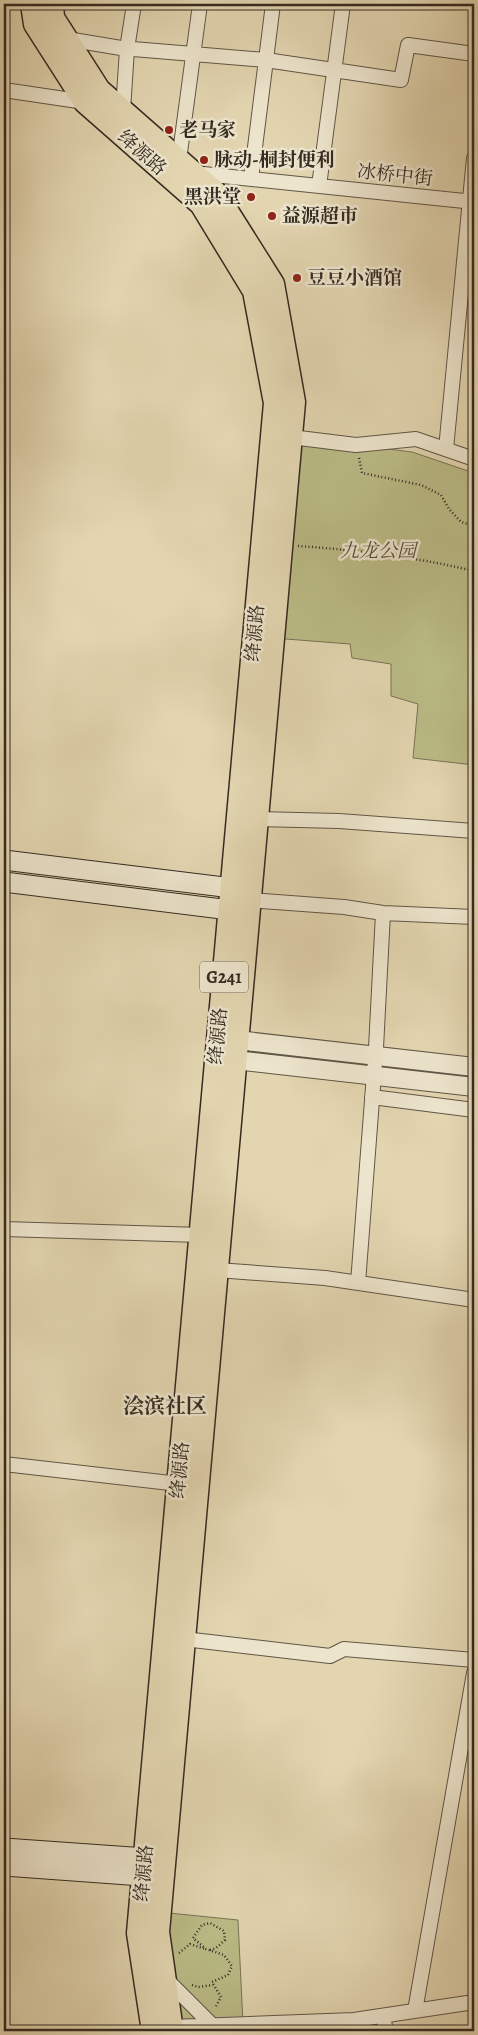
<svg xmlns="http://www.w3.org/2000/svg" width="478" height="2035" viewBox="0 0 478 2035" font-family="Alegreya,'Noto Serif SC',serif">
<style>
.green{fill:#babb86;stroke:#787354}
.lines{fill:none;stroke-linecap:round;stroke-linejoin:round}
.minor-casing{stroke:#605646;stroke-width:16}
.tertiary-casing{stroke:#605646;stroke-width:20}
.secondary-casing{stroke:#352b22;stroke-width:21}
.trunk-casing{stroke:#352b22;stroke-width:25}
.path{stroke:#352b22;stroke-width:2.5;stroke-dasharray:1 2.5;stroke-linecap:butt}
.minor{stroke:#ece4cc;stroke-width:14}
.tertiary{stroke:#ece4cc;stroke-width:18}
.secondary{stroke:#ece4cc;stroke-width:19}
.trunk{stroke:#e2d5b0;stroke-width:22}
.poi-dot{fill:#8f2418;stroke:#ece4cc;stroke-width:2}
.labels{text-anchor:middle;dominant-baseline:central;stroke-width:5;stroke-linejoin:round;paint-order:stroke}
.shield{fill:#ece4cc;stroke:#6c6255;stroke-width:1}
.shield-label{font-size:18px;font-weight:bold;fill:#352b22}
.poi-label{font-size:19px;font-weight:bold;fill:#352b22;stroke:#ece4cc;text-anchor:start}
.street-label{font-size:19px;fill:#352b22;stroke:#ece4cc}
.park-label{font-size:19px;font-style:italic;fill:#504836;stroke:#ece4cc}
.quarter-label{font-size:21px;font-weight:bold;fill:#352b22;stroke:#ece4cc}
</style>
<rect width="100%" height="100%" fill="#e2d5b0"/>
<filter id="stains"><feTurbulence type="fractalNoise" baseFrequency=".004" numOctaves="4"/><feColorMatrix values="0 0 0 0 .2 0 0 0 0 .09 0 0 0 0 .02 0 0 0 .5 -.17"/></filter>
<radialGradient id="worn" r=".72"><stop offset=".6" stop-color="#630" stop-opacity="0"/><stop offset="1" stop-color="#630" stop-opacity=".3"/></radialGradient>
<path class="green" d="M291 437 412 452 474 473V765L413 758 418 704 391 696V664L352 658 350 644 273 638Z
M159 1912 238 1920 243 2024 282 2023 283 2031H220L171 2027Z"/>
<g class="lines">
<g class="minor-casing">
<path id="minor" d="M67 39 121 48 266 60 401 80 408 45 474 54
M4 90 85 102
M123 110 127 49 134 4
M179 160 200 4
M194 173 474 202
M251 179 273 4
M319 186 343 4
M291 437 356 445 416 439 474 459
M446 449 474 158
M257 819 339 821 474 831
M249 900 344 907 383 913 474 917
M372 1097 474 1110
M4 1229 201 1235
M217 1270 325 1278 474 1300
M358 1283 376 1048 383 913
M4 1464 179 1484
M184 1639 330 1656 344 1649 474 1660
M165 1978 213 2026
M415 2011 474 1673
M383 2016 386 2031
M171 2027 354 2020 474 2002"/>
</g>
<g class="tertiary-casing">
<path id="tertiary" d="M237 1040 474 1067
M235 1060 474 1087"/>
</g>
<g class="secondary-casing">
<path id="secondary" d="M4 860 232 888
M4 882 230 910
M4 1848 160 1859
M4 1866 156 1877"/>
</g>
<g class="trunk-casing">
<path id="trunk" d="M32 4 35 24 85 102 201 204 254 291 275 403 138 1933 153 2031
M52 4 53 18 99 90 215 192 273 284 294 402 158 1932 172 2031"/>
</g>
<path class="path" d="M359 458 362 473 421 485 441 495 449 509 461 522 474 526
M298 546C357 550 416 557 474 571
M210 1950 216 1948 225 1940 224 1931 210 1923 202 1925 193 1938 206 1949 224 1955 232 1966 228 1975 212 1982 221 1997 215 2008
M179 1953 190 1944 205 1949
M192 1985 198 1987 213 1985"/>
<use href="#minor" class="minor"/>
<use href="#tertiary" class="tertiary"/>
<use href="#secondary" class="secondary"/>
<use href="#trunk" class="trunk"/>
</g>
<g class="poi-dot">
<circle cx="169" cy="130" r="5"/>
<circle cx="204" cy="160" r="5"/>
<circle cx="251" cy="197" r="5"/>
<circle cx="272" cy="216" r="5"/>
<circle cx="297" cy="278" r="5"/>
</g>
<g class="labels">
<rect class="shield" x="200" y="961.5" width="48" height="31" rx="4"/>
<g class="shield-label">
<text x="224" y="977">G241</text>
</g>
<g class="poi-label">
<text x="179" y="130">老马家</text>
<text x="214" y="160">脉动-桐封便利</text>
<text x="241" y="197" text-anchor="end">黑洪堂</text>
<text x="282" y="216">益源超市</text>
<text x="307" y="278">豆豆小酒馆</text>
</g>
<g class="street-label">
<text transform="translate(142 153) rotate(41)">绛源路</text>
<text transform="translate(395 175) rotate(6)">冰桥中街</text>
<text transform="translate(255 633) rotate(-85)">绛源路</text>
<text transform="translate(218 1036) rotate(-85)">绛源路</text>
<text transform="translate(180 1470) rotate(-85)">绛源路</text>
<text transform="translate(144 1873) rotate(-85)">绛源路</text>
</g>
<g class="park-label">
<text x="378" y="551">九龙公园</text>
</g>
<g class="quarter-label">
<text x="165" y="1406">浍滨社区</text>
</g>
</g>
<rect width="478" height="2035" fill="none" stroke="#e2d5b0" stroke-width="20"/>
<rect x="5" y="5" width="468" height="2025" fill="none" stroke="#352b22" stroke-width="2.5"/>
<rect x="10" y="10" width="458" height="2015" fill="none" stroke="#352b22"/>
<rect width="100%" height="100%" filter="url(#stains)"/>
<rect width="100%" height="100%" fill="url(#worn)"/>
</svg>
